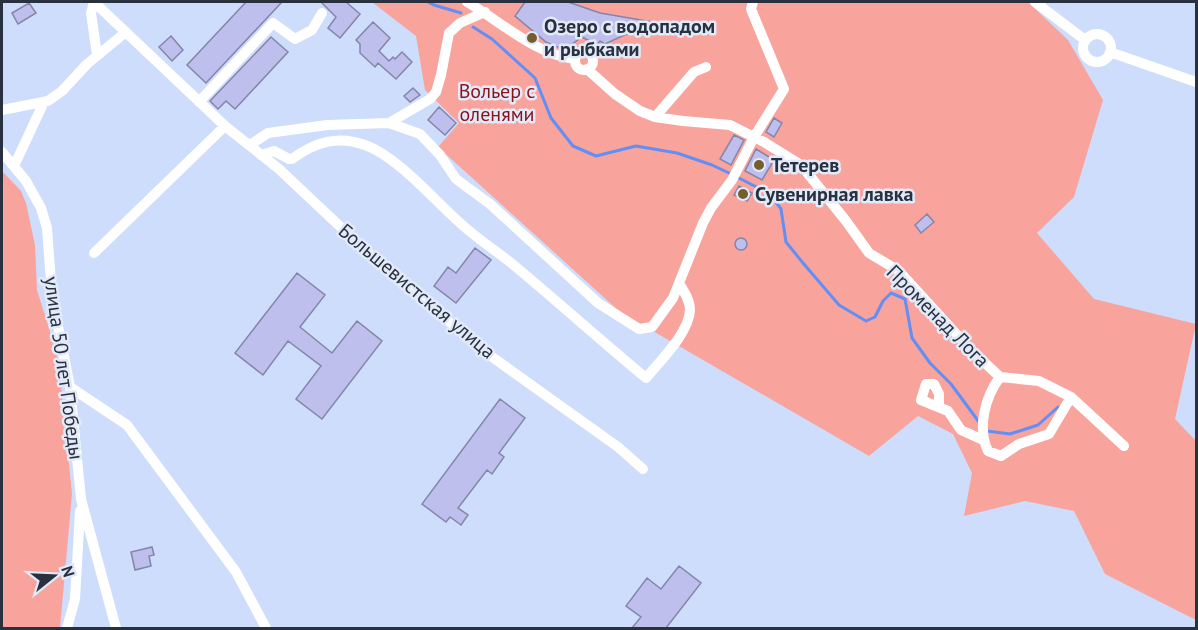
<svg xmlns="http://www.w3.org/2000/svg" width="1198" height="630" viewBox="0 0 1198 630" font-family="'PT Sans',sans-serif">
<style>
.green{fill:#f9a39d}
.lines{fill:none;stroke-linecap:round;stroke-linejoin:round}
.stream{stroke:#618ff5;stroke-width:3}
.building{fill:#bebfec;stroke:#8485ab;stroke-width:1.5}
.minor{stroke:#fff;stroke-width:10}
.poi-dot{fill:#755e2e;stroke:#e2eaf9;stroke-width:2}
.labels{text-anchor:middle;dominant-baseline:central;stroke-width:5;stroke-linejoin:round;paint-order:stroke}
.poi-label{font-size:20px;font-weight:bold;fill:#29313f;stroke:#e2eaf9;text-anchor:start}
.park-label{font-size:20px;fill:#89121b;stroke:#e2eaf9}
.street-label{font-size:20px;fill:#29313f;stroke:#e2eaf9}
</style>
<rect width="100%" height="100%" fill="#cdddfb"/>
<path class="green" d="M372 2H1028L1068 40 1103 100 1074 197 1037 233 1094 299 1196 324 1175 419 1196 441V620L1105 574 1074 511 1025 501 964 516 972 473 953 434 918 416 869 456 620 312 438 147 459 123 425 90 416 36Z
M2 171 21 191 26 203 35 245 37 290 56 351 61 383 72 494 60 628H2Z"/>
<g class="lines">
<path class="stream" d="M428 2 434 5 461 13
M473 27 492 39 535 78 551 118 573 146 596 156 636 146 677 153 712 165 729 173
M737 177 770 194 781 209 786 242 803 263 839 305 866 321 875 317 883 301 891 293 905 299 912 338 930 363 951 384 979 422
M987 431 1010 434 1038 425 1058 407"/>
</g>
<path class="building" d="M246 2H282L206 83 187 65Z
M321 2H346L360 14 340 38 328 28 336 17Z
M525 2H568L600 13 653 22 605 44 600 41 597 45 582 37 572 44 562 49 546 42 515 16Z
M29 3 36 13 18 24 12 13Z
M373 22 390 38 379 51 389 61 393 57 395 59 402 52 412 62 396 79 378 63 375 67 360 53V44L356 40Z
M171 36 183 50 172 61 159 47Z
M271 37 288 52 235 109 226 101 218 109 210 101Z
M413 88 420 95 410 102 404 96Z
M439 107 456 123 445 135 428 120Z
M774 118 782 123 774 137 766 132Z
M734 135 744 140 731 165 720 159Z
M756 149 774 160 762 180 745 171Z
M739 186 752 193 747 201 734 195Z
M927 214 934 222 921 233 915 225Z
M735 244a6 6 0 1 1 12 0a6 6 0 1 1-12 0Z
M475 248 491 260 456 303 434 286 448 267 456 273Z
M297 273 325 295 300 327 332 353 357 321 382 341 322 419 296 399 321 366 288 341 263 375 235 353Z
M500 399 525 418 499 453 504 457 492 474 487 470 458 508 468 515 461 525 450 517 446 522 422 504Z
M152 547 154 555 149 556 151 566 135 570 131 552Z
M679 566 701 583 666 628H632L641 617 626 606 647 578 661 589Z"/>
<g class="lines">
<path class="minor" d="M94 2 225 126 279 169 382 266 488 354 618 447 643 469
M94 2 91 13 97 55
M467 2C500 21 536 55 575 59
M1035 2 1085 40
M1083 48a14 14 0 1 1 28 0a14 14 0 1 1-28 0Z
M1110 52 1196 82
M575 61a9 9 0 1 1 18 0a9 9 0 1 1-18 0Z
M587 69 615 94 640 111 655 117 683 121 730 125 764 142 801 165 846 221 869 253 899 271 970 349 1000 377 1039 381 1071 397 1124 446
M199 102 273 23 295 39 312 30 322 13
M2 110 48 101 62 91 87 64 126 32
M655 117 694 72 706 67
M389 123 430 99 436 92 441 75 449 33 460 23 485 12
M250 145 268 133 327 125 389 123 420 134 440 155 456 179 490 204 598 303 639 329 652 327 673 298 703 223 711 208 732 180 754 137 784 89 751 9 753 2
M2 152 26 181 41 208 47 228 52 296 70 387 81 499 116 628
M261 155 274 151 289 159H292C315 142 338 135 365 145 399 157 438 205 467 229 481 241 496 251 510 262 556 300 600 340 646 378 660 361 689 333 690 310 690 300 684 291 679 283
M14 166 44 102
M94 253 225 126
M1000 377C985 397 977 428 988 451L1001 456 1019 444 1049 434 1071 397
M70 387 127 425 236 572 266 628
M939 406V394L934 384H926L921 400 948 411 961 430 983 440
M67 628 75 599 80 511"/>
</g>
<g class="poi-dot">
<circle cx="532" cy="38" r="6"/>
<circle cx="759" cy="165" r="6"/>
<circle cx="743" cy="194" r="6"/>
</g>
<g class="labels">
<g class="poi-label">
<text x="544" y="26">Озеро с водопадом<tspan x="544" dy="23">и рыбками</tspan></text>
<text x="771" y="165">Тетерев</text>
<text x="755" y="194">Сувенирная лавка</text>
</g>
<g class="park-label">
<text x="497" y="91">Вольер с<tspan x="497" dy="23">оленями</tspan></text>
</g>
<g class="street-label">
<text transform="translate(417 291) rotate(40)">Большевистская улица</text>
<text transform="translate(938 316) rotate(45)">Променад Лога</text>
<text transform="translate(64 368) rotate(82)">улица 50 лет Победы</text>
</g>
</g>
<rect width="1198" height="630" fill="none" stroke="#29313f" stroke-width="6"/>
<g transform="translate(54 576) rotate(72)" stroke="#e2eaf9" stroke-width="4.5" paint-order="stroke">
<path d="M0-4.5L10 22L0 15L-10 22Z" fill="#29313f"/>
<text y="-9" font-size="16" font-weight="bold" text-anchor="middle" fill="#29313f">N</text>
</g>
</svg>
